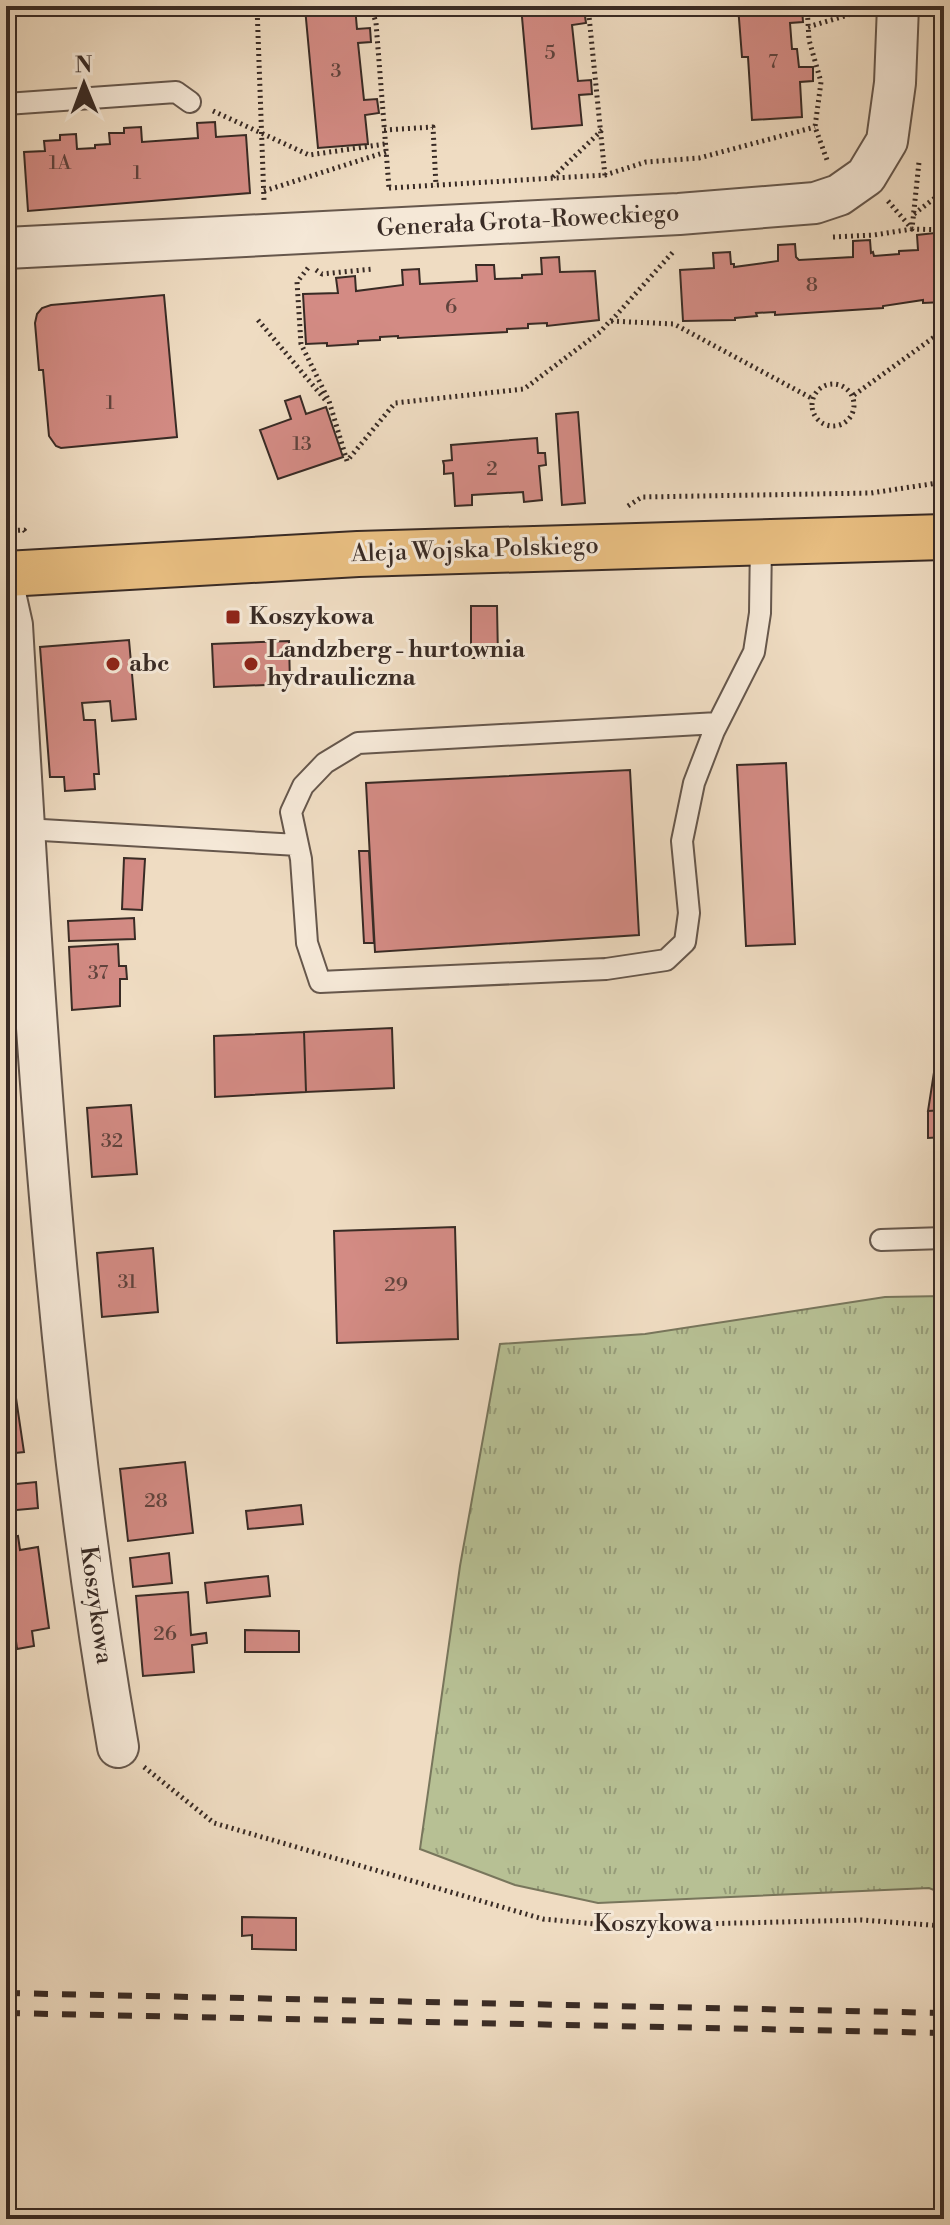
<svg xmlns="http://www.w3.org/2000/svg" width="950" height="2225" viewBox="0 0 950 2225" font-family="'Libre Bodoni',serif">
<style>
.grass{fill:url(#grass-tufts);stroke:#78765c;stroke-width:2}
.building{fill:#d38b84;stroke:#392b25;stroke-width:2}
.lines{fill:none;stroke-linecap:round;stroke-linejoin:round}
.service-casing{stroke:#66574c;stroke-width:24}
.minor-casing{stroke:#66574c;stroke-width:44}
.primary-casing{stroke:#392b25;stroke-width:48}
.path{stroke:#392b25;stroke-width:5;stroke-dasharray:2 4;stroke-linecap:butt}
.service{stroke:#f5e8d7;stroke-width:20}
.minor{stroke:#f5e8d7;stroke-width:40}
.primary{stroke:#e8be81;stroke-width:44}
.rail{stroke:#392b25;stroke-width:6;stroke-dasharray:14 14;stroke-linecap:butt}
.poi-dot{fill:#8f2418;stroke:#f5e8d7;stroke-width:3}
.labels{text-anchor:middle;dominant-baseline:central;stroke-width:6;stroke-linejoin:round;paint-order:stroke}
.number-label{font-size:20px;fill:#60433d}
.street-label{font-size:24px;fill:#392b25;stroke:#f5e8d7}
.poi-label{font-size:24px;font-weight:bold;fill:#392b25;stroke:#f5e8d7;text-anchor:start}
</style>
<defs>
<pattern id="grass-tufts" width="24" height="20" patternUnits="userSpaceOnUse" patternTransform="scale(2)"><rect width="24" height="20" fill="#b7c094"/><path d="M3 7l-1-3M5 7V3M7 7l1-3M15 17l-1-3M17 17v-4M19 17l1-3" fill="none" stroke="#969c79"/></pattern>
</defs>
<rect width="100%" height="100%" fill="#efdcc2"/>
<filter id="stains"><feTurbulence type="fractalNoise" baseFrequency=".0025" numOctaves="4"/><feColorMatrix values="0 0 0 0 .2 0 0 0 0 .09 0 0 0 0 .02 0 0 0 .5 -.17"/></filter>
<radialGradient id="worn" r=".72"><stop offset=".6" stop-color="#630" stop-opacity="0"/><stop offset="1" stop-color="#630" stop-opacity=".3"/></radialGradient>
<path class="grass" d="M944 1296V1894L929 1888 598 1903 515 1885 420 1849 460 1566 500 1344 645 1334 885 1297Z"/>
<path class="building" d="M299 6H355L357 29 370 28 371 42 358 43 364 100 377 99 379 113 365 115 368 144 318 148 305 8Z
M521 6H571V11L584 9 586 23 572 25 578 81 591 80 592 94 579 95 582 125 532 129Z
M738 6 802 8 803 22 790 23 792 49H797L799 67H813V81L800 82 802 117 752 120 748 57H742Z
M215 122 216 137 246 135 250 193 28 211 24 152 45 151 44 141 60 140V135L76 134 77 149 95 148V145L110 144 109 133H124V128L141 127 142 142 198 138 197 123Z
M935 233 936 246 938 249H944V302L923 303V300L883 306V308L775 315V312L756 313 757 316 735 318V320L683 321 680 270 714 268 713 253 730 252 731 264H734V267L778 261V245L795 244 796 257 799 260 853 257V241L870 240 871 253 873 252 874 256 899 254V251L918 250 917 235Z
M559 257 560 272 595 271 599 320 547 326V323L528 324V328L507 329V332L398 338V336L380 337V340L358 341V344L327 346V343L306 344 303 294 338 293 336 278 355 276 356 291 403 285 402 270 419 269 420 284 477 281 476 265H494L495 279 522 278V275L542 274 541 258Z
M164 295 177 437 61 448 56 446 49 436 43 370H39L35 323 37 314 42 308 51 305Z
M300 396 306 414 326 407 343 457 278 479 260 430 291 419 285 401Z
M578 412 585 503 562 505 556 414Z
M537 438 538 453H545L546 465 539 466 542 500 524 502 523 492 472 495V505L455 506 453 473 444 474V465L443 461 452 460 451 445Z
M471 606H497L498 658H471Z
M129 640 136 719 112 721 110 701 82 703 84 720H95L99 774H94L95 789 65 791 64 777H50L40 647Z
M289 641 290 684 214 687 212 644Z
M786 763 795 944 746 946 737 765Z
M630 770 639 935 375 952 366 783Z
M359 851H369L374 943H364Z
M124 858 145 859 142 910 122 909Z
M134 918 135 939 69 941 68 921Z
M118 944 119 966H126L127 979H120V1006L72 1010 69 947Z
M944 1008V1110L928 1111Z
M392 1028 394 1088 306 1092 304 1032Z
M304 1032 306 1092 215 1097 214 1036Z
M131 1105 137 1174 92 1177 87 1108Z
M944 1110V1137L928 1138V1111Z
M455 1227 458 1339 337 1343 334 1231Z
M153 1248 158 1312 102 1317 97 1253Z
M12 1371 24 1452 6 1454V1372Z
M185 1462 193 1533 128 1541 120 1469Z
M36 1482 38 1508 6 1511V1485Z
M301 1505 303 1524 248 1529 246 1511Z
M18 1536 20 1550 38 1547 49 1628 32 1631 34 1646 17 1649 15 1633 6 1634V1538Z
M169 1553 172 1583 133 1587 130 1558Z
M268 1576 270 1596 207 1603 205 1583Z
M188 1592 191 1635 206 1633 207 1643 192 1645 194 1672 143 1676 136 1596Z
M245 1630 299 1631V1652H245Z
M242 1917 296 1918V1950L252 1949V1935L242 1936Z"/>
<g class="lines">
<g class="service-casing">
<path id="service" d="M6 104 176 92 190 102
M718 723 358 743 325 763 303 786 291 812 301 859 307 943 320 982 606 969 666 960 685 942 689 913 682 841 694 783 714 731 754 652 760 613 761 540
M25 829 298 845
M881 1240 944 1238"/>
</g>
<g class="minor-casing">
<path id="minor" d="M6 248 679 214 815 203 839 195 866 176 887 141 895 83 898 6
M6 598 12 625C34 998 54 1379 118 1747"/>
</g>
<g class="primary-casing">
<path id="primary" d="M6 574 358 554 944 537"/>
</g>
<path class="path" d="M257 6 264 201
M371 6 376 23 389 188
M588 6 605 176
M807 6 809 40 821 82 815 127 827 160
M808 27 861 11
M213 111 309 155 385 144
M384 130 433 127 436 186
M553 177 602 130
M389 188 605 175 646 162 699 158 815 127
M264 191 386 152
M888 201 912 229 944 230
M914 214 944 191
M833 237 874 235 912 229 919 162
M308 268 297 282 301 344 329 401 347 461 395 403 524 389 600 332 610 321 674 324 813 399
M316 270 322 274 373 269
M258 320 327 402
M611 321 673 252
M812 405a21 21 0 1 1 42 0a21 21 0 1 1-42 0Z
M854 395 944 330
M628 506 642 497 871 493 944 482
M6 531 24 530 27 534
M144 1767 214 1823 543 1919 616 1926 862 1920 944 1926"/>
<use href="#service" class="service"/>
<use href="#minor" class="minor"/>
<use href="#primary" class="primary"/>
<path class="rail" d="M6 1993 944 2013
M6 2013 944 2033"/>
</g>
<g class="poi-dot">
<rect x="225" y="609" width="16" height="16" rx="4"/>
<circle cx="113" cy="664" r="8"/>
<circle cx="251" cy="664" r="8"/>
</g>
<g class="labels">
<g class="number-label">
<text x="550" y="53">5</text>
<text x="773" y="62">7</text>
<text x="336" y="71">3</text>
<text x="60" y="163">1A</text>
<text x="137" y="173">1</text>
<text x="812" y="285">8</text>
<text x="451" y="307">6</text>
<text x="110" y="403">1</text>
<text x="302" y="444">13</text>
<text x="492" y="469">2</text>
<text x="98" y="973">37</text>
<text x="112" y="1141">32</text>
<text x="127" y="1282">31</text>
<text x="396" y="1285">29</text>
<text x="156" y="1501">28</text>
<text x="165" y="1634">26</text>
</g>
<g class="street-label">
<text transform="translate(528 221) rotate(-3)">Generała Grota-Roweckiego</text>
<text transform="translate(475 550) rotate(-2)">Aleja Wojska Polskiego</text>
<text transform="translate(96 1605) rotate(82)">Koszykowa</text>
<text x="653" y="1924">Koszykowa</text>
</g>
<g class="poi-label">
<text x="249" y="617">Koszykowa</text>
<text x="267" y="650">Landzberg - hurtownia<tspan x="267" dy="28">hydrauliczna</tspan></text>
<text x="129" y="664">abc</text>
</g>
</g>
<rect width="950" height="2225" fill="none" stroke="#efdcc2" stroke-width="32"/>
<rect x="8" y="8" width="934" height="2209" fill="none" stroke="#392b25" stroke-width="4"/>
<rect x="16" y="16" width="918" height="2193" fill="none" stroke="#392b25" stroke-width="2"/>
<g transform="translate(84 84) rotate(359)" stroke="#f5e8d7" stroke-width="6" paint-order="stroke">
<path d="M0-6L14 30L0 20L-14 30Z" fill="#392b25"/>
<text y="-12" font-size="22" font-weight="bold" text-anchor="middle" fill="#392b25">N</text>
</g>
<rect width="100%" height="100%" filter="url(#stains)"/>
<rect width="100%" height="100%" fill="url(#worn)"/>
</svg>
